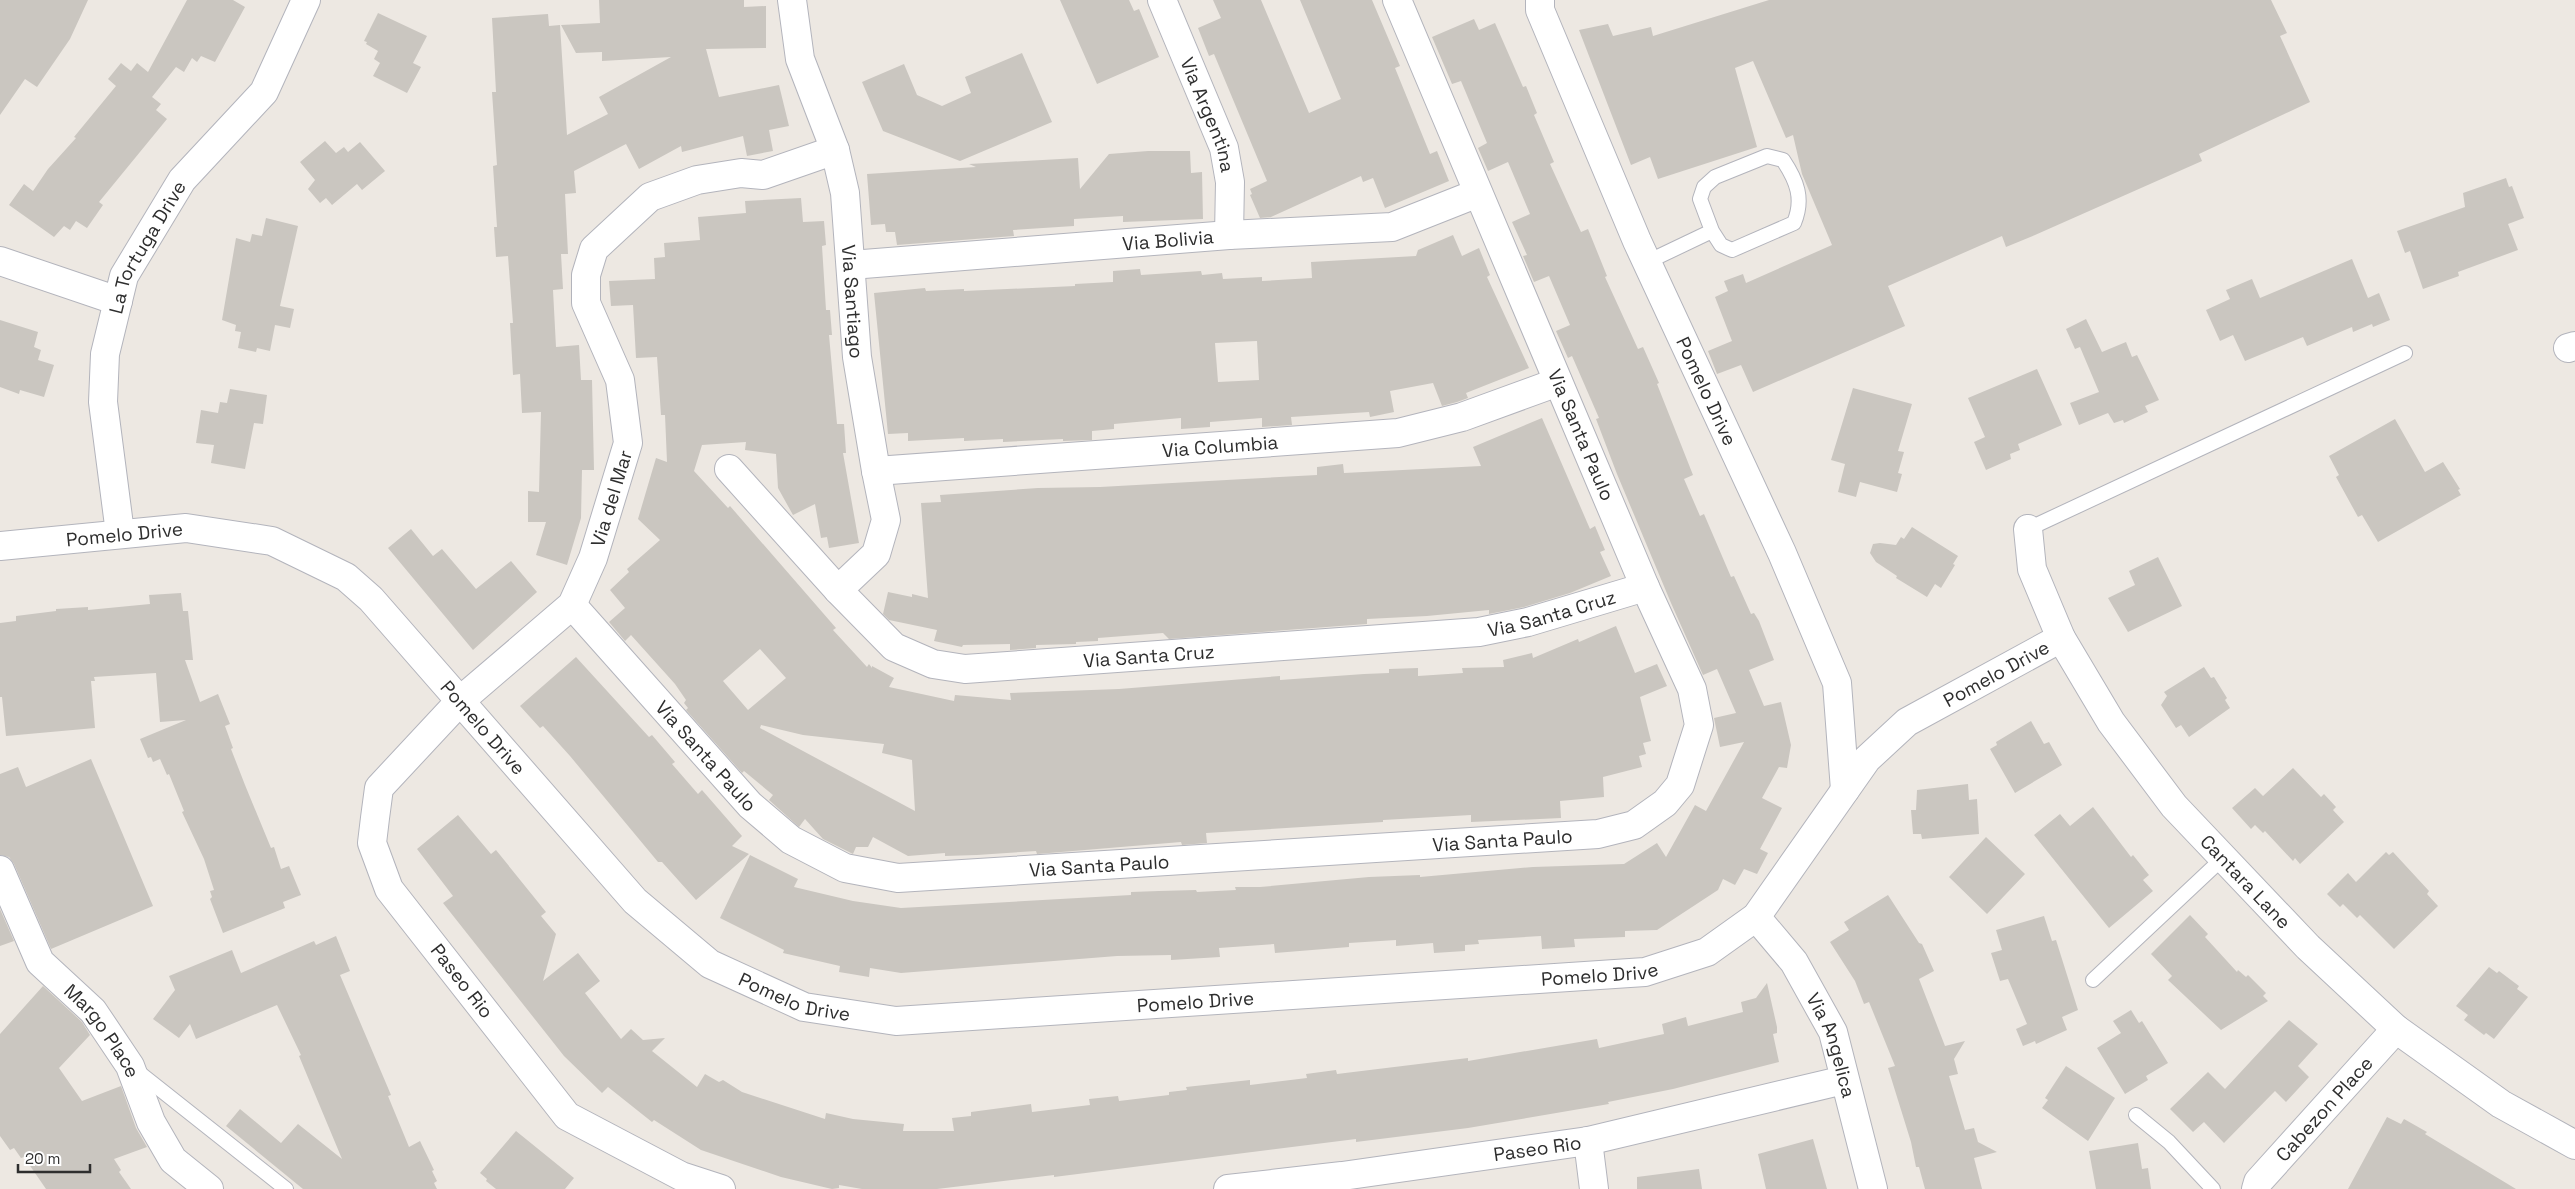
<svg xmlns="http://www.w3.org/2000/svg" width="2575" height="1189" viewBox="0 0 2575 1189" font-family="'Space Grotesk',sans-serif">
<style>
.building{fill:#cac6c0;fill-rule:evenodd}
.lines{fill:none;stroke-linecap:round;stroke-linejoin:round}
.lane-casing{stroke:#b3b4bc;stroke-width:16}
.street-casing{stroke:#b3b4bc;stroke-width:30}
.secondary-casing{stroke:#b3b4bc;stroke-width:30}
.lane{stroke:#fff;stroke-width:14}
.street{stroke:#fff;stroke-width:28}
.secondary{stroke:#fff;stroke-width:28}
.labels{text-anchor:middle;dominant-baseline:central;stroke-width:4.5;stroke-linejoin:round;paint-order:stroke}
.street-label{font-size:19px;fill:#2e2e2e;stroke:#fff}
</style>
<rect width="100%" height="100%" fill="#ede8e2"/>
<path class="building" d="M0 0H88L70 39 37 87 25 79 0 115Z
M187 0H233L245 7 215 62 201 56 197 62 192 58 184 72 176 67 152 97 161 104 156 110 167 119 99 202 103 205 87 228 76 221 70 230 64 226 54 237 9 205 24 184 33 191 48 169 76 138 74 137 116 86 108 79 121 63 131 71 137 63 148 72Z
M599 0H744V7L766 6V48L706 49 719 97 779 85 789 126 769 130 773 151 747 156 743 136 682 152 681 146 639 169 626 144 574 171 576 193 565 194 568 254H561L563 289 553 290 556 347 579 345 581 380H592L594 470H582L581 518 567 565 536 555 546 522H528V491L539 492 541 412 522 413 520 374 513 375 510 323H513L508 256 496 257 494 227H497L493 166 497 165 492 92H496L492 18 548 14 549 26 560 25 567 135 608 114 599 97 671 57 602 61V52L576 53 561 25 600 23Z
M1060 0H1129L1134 11 1139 9 1159 57 1097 84Z
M1213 0H1261L1309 113 1341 99 1300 0H1372L1400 66 1395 68 1430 154 1437 151 1449 181 1385 208 1373 178 1363 182 1361 176 1271 217 1260 218 1250 195 1252 194 1250 189 1267 181 1214 54 1209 56 1198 28 1221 18Z
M1769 0H2271L2287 33 2280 36 2310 102 2199 154 2202 161 2035 235 2006 247 2002 236 1888 286 1905 326 1753 392 1741 365 1717 374 1708 351 1732 341 1715 297 1728 291 1724 281 1743 274 1746 283 1832 245 1802 174 1793 135 1786 138 1753 61 1735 68 1757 147 1658 179 1650 157 1631 165 1579 30 1608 24 1613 36 1651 27 1653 36Z
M378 13 427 36 413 63 421 67 407 93 373 76 380 63 374 59 378 51 366 44 367 42 364 41Z
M1474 19 1479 30 1495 23 1523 87 1526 86 1537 113 1534 115 1554 162 1550 164 1581 232 1588 229 1607 276 1605 277 1638 349 1643 347 1659 383 1657 384 1693 475 1684 479 1700 516 1704 514 1731 577 1734 576 1751 614 1754 613 1759 621 1774 660 1749 670 1764 706 1781 702 1791 745 1787 768 1779 767 1762 798 1782 808 1760 849 1768 853 1757 874 1744 869 1735 885 1723 879 1718 890 1657 930 1625 931V937L1574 939 1575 947 1542 949 1541 936 1478 940 1479 944 1465 945V951L1434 953 1433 943 1396 946V940L1349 943V947L1275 953 1274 944 1219 948 1220 957 1171 960V955L1117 956 901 973 870 968 869 977 839 972 840 966 783 953 784 950 720 918 750 855 798 879 794 887 853 901 901 908 1131 895V892L1159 891 1196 890 1197 892 1236 890 1235 887H1260L1369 877 1420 875V877L1533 867 1624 864 1657 843 1666 857 1695 805 1706 811 1744 742 1720 747 1714 718 1736 713 1717 669 1703 675 1671 603 1617 474 1596 419 1599 418 1572 356 1568 358 1556 331 1570 325 1549 276 1534 282 1523 256 1527 255 1512 222 1530 214 1508 162 1488 171 1478 148 1487 143 1461 81 1452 84 1432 37Z
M1022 53 1052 122 960 161 883 131 862 82 904 64 917 95 942 106 971 93 965 77Z
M325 141 336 153 344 147 348 152 360 142 385 171 362 190 357 184 332 205 326 198 320 203 308 189 315 180 300 162Z
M1148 151H1190L1191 173 1202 172 1203 219 1123 222V216L1074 219V226L1013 230 1014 236 897 245 895 232H886L885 224 871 225 867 174 976 167 969 164 1078 158 1080 189 1109 154Z
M2506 178 2509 187 2512 186 2524 218 2508 224 2518 250 2458 272 2459 276 2423 289 2410 251 2405 253 2397 231 2465 207 2463 193Z
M801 198 803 222 824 221 826 245 822 246 826 310H830L832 335H829L837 424H844L846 453H843L859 543 829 548 827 537 821 538 815 504 793 515 778 488 776 454 745 450 746 442 702 445 694 471 728 508 730 506 836 628 833 630 867 667 869 664 872 668V666L894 678 889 687 954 701 955 695 1011 700 1010 693 1119 689 1280 676V680L1364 674 1389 673V669L1418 668V676L1463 673 1462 668 1504 667 1503 660 1532 653 1533 658 1578 639 1579 642 1616 626 1635 673 1657 664 1667 686 1640 697 1651 741 1643 743 1646 754 1639 756 1642 767 1603 777 1604 797 1560 801 1561 818 1471 822V815L1383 820V822L1206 833 1207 843 1182 845 1181 842 1037 854 1036 851 977 855 945 856V853L908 856 873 837 868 847H856L853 854 823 839 805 819 799 827 769 800 773 795 744 771 742 773 686 710 688 708 684 703 686 700 675 684 631 635 625 641 609 622 625 608 610 590 629 572 627 569 660 540 638 519 656 458 667 462 665 415H661L657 357 636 358 633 305 611 306 609 281 655 279 654 258 665 257 664 243 700 240 698 217 746 213 745 201ZM760 649 786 678 748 710 723 681ZM761 725 803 735 884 744 882 753 912 760 915 811 760 728Z
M266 218 298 226 280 306 294 309 290 328 275 325 270 351 257 348 256 352 238 348 241 332 235 331 236 325 222 320 236 238 250 242 252 234 262 236Z
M1453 235 1462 256 1479 248 1490 275 1487 277 1529 368 1466 393 1468 398 1457 402 1442 406 1433 383 1390 391 1394 412 1370 417 1369 412 1291 417 1292 425 1262 427V418L1210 422V427L1181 429V418L1114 424V429L1092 431V440L1063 441V439L1003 442V439L964 441V438L908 441V433L888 434 874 293 925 288 926 291 964 289V291L1075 286V284L1113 282V271L1140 269 1141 275 1201 271 1202 275 1222 273 1223 279 1262 277V281L1312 278 1311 262 1416 256 1418 250ZM1257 341 1259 380 1218 382 1215 343Z
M2352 259 2368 298 2379 293 2390 320 2373 327 2372 324 2353 332 2352 327 2307 346 2303 337 2245 361 2233 335 2220 341 2206 310 2230 299 2226 290 2252 279 2260 298Z
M2086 319 2102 352 2126 342 2132 357 2137 355 2159 400 2145 406 2148 412 2124 423 2123 420 2114 423 2108 413 2079 425 2070 403 2099 392 2080 347 2075 349 2066 329Z
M0 320 38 332 34 347 41 350 38 360 54 365 44 397 20 390 19 394 0 387Z
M2037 369 2062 425 2018 444 2020 450 2010 454 2011 459 1986 470 1974 442 1985 437 1968 398Z
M1853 388 1912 404 1898 451 1904 452 1898 473 1902 474 1897 492 1860 482 1856 497 1838 492 1845 464 1831 460Z
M230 389 267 395 263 424 254 423 245 469 211 463 214 445 196 443 201 410 218 413 220 402 227 403Z
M1542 418 1590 529 1595 526 1605 550 1600 552 1611 576 1570 593 1524 607 1489 614V610L1427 616 1367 619V624L1169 639 1163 633 1098 638V641L1076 642V644L1036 645V648L1010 650V644L963 645 962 647 934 641 937 630 889 620 883 614 888 592 912 597V594L928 598 921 503 941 502 940 495 1038 488 1100 487 1317 475V467L1343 464 1344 473 1481 466 1473 447Z
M2395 419 2425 472 2443 462 2460 489 2458 490 2461 495 2378 542 2362 515 2358 517 2336 477 2339 475 2329 456Z
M1912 527 1958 556 1953 564 1955 565 1941 588 1935 584 1927 597 1896 578 1897 576 1876 562 1870 553 1873 544 1880 543 1896 545 1901 537 1904 539Z
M411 529 433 556 442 549 476 589 511 561 537 592 473 650 388 548Z
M2158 557 2182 606 2128 632 2108 598 2135 585 2129 571Z
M181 593 183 611H188L193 660H185L200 702 218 694 230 724 225 726 233 748 231 749 245 785 271 848 274 847 281 869 289 866 301 895 283 902 285 908 223 933 210 899 212 897 210 891 214 890 204 859 182 812 184 811 169 774 167 775 160 759 153 762 151 757 148 758 140 739 186 720 160 722 156 673 94 677 95 681H91L95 728 6 736 2 697H0V623L16 621V616L56 611V609L88 607V610L150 604 149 595Z
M576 657 649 737 652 735 675 762 672 764 698 794 702 790 742 836 732 846 749 854 696 900 662 862H658L570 756 543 726 540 728 520 706Z
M2204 667 2211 678 2214 677 2227 698 2225 700 2230 708 2189 737 2181 725 2176 728 2161 705 2167 696 2164 692Z
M2031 721 2044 744 2049 742 2062 765 2015 793 1990 749 1997 745 1996 742Z
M91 759 153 906 51 949 14 864 9 857 0 855V774L18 767 26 787Z
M2293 768 2321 797 2324 794 2336 807 2333 810 2344 822 2300 864 2295 858 2293 861 2265 831 2263 833 2255 825 2251 829 2232 808 2255 788 2263 796Z
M1968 784 1969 800 1977 799 1979 834 1922 839 1921 834H1913L1911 810H1916L1917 790Z
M2093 807 2131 857 2133 855 2149 875 2143 880 2153 891 2109 928 2034 835 2060 814 2070 826Z
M458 815 491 854 496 850 546 912 541 916 556 934 543 981 578 953 600 981 585 993 621 1039 631 1029 643 1040 665 1038 652 1051 697 1087 705 1074 719 1082 723 1080 742 1092 825 1119 826 1113 853 1119 904 1124 903 1131H954L952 1118 971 1116V1112L1031 1104 1032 1112 1090 1105 1089 1099 1118 1096 1119 1101 1169 1095V1092L1187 1090 1186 1087 1250 1080V1085L1307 1078 1306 1074 1336 1070 1337 1074 1468 1058V1061L1597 1039 1599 1048 1664 1034 1662 1024 1686 1017 1688 1026 1743 1012 1741 1002 1756 998 1767 983 1777 1027V1033L1773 1034 1779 1062 1673 1089 1608 1102 1609 1104 1468 1128 1356 1142V1139L1054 1177V1175L937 1189H862L839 1185V1188L832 1189 781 1177 701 1150 654 1120 652 1122 608 1087 602 1093 564 1056 443 903 453 896 417 849Z
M1986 837 2025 874 1987 914 1949 877Z
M2386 852 2389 855 2393 852 2429 891 2427 894 2438 906 2394 949 2360 915 2357 918 2343 904 2340 907 2327 894 2348 873 2356 882Z
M1888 895 1919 943 1922 944 1934 971 1919 979 1945 1046 1965 1041 1954 1059 1958 1074 1949 1076 1965 1130 1974 1128 1978 1142 1997 1152 1974 1158 1982 1189H1925L1919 1167H1916L1911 1142 1888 1068 1895 1066 1869 1002 1864 1004 1855 981 1830 942 1849 930 1844 922Z
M0 909 14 941 0 946Z
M2190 915 2208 934 2205 937 2237 972 2238 970 2246 977 2248 975 2266 993 2263 996 2268 1001 2221 1030 2168 980 2172 976 2151 954Z
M2044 916 2052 941 2056 940 2078 1010 2062 1017 2067 1030 2036 1044 2035 1041 2023 1046 2016 1029 2027 1024 2008 979 2000 981 1991 953 2002 950 1996 930Z
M336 936 350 971 340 975 391 1095 388 1096 409 1147 420 1141 434 1170 432 1171 437 1181 434 1183 437 1189H303L226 1126 240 1109 281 1143 298 1124 342 1159 299 1056 301 1055 277 1005 196 1039 190 1024 179 1038 153 1019 175 990 169 976 232 950 241 973 314 941 316 945Z
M2489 967 2497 973 2499 971 2519 986 2517 989 2528 997 2494 1039 2486 1033 2484 1035 2464 1020 2468 1015 2456 1006Z
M43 986 82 1022 90 1035 59 1068 82 1101 121 1086 136 1128 147 1147 114 1159 121 1170 119 1172 131 1189H46L24 1157 21 1158 14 1148 10 1150 0 1136V1034Z
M2131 1010 2139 1023 2142 1021 2168 1063 2146 1076 2148 1080 2125 1094 2097 1048 2121 1033 2113 1021Z
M2289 1020 2318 1044 2298 1066 2309 1077 2286 1102 2275 1091 2224 1143 2204 1122 2193 1132 2170 1109 2208 1072 2225 1089Z
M2066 1066 2115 1098 2088 1141 2042 1108 2048 1100 2045 1098Z
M2387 1117 2401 1124 2404 1119 2427 1132 2425 1134 2516 1189H2348Z
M516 1131 574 1178 565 1189H496L486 1181 487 1179 480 1173Z
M1813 1139 1827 1189H1766L1758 1154Z
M2138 1143 2142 1169 2148 1168 2151 1189H2096L2089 1151Z
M1699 1169 1702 1189H1637V1177Z"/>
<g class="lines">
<g class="lane-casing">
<path id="lane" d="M1647 262 1712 231 1700 199 1704 187 1715 177 1767 156 1783 160C1797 181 1804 199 1794 223L1732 250 1721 245 1712 231
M2028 529 2405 353
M2093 980 2223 858
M137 1071 286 1189
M2136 1115 2169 1142 2213 1189"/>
</g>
<g class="street-casing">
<g id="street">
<path id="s1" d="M792 0 800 59 835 150 845 193 857 357 876 471 886 520 876 554 838 590"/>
<path id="s2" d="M1162 0 1224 148 1230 182 1229 235"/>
<path d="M0 261 118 301"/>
<path id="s3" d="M851 265 1229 235 1392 227 1478 193"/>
<path d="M2568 348 2575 346"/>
<path id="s4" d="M729 469 838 590 894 647 933 664 965 669 1479 632 1528 622 1645 587"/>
<path id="s5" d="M876 471 1398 433 1462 417 1558 382"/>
<path id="s6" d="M572 605 750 805 791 840 845 868 898 878 1598 834 1634 825 1665 803 1680 785 1699 725 1692 689 1645 587 1397 0"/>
<path id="s7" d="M0 870 40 962 93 1011 130 1066 151 1122 173 1160 209 1189"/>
<path id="s8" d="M1756 917 1794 962 1833 1032 1873 1189"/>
<path d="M1588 1141 1594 1189"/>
<path id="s9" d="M721 1189 681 1176 567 1116 389 889 372 843 375 818 379 788 461 700 572 605 593 558 628 443 620 380 586 303V275L594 249 650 197 697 180 741 173 763 175 835 150"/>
<path id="s10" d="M1228 1189 1342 1176 1588 1141 1844 1080"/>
<path id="s11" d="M2256 1189 2258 1182 2396 1029"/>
</g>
</g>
<g class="secondary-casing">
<g id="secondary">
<path id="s12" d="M1540 0V10L1637 241 1782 553 1837 683 1845 790"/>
<path id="s13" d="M2028 529 2032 569 2061 638 2111 722 2174 806 2308 947 2396 1029 2501 1104 2575 1145"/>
<path id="s14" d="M120 533 103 402 105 354 124 276 182 180 264 92 306 0"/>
<path id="s15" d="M0 546 186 528 272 541 346 577 371 599 635 901 710 964 804 1007 896 1021 1645 972 1707 952 1756 917 1867 759 1907 722 2061 638"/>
</g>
</g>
<use href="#lane" class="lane"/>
<use href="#street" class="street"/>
<use href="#secondary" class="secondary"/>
</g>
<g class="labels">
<g class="street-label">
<text stroke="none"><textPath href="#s2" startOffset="124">Via Argentina</textPath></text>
<text stroke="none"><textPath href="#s3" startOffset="318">Via Bolivia</textPath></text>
<text stroke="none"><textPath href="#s14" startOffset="296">La Tortuga Drive</textPath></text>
<text stroke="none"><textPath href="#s1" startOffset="310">Via Santiago</textPath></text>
<text stroke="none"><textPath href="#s12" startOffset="426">Pomelo Drive</textPath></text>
<text transform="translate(1581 435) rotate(67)">Via Santa Paulo</text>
<text stroke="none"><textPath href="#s5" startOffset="345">Via Columbia</textPath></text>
<text stroke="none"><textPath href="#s9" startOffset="944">Via del Mar</textPath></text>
<text stroke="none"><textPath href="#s15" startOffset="125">Pomelo Drive</textPath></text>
<text stroke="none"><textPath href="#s4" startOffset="908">Via Santa Cruz</textPath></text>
<text stroke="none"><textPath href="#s4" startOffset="502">Via Santa Cruz</textPath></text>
<text stroke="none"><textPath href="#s15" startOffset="2310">Pomelo Drive</textPath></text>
<text stroke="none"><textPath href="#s15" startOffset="560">Pomelo Drive</textPath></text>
<text stroke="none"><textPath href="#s6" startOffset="202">Via Santa Paulo</textPath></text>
<text stroke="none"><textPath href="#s6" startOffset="1042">Via Santa Paulo</textPath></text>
<text stroke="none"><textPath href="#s6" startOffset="638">Via Santa Paulo</textPath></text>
<text stroke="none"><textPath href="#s13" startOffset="422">Cantara Lane</textPath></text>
<text stroke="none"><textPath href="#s15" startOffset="1790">Pomelo Drive</textPath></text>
<text transform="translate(462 981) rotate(52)">Paseo Rio</text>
<text stroke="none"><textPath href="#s15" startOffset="980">Pomelo Drive</textPath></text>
<text stroke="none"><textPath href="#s15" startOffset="1385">Pomelo Drive</textPath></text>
<text stroke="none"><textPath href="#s7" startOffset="194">Margo Place</textPath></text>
<text stroke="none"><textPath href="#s8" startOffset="151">Via Angelica</textPath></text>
<text stroke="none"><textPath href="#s11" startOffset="106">Cabezon Place</textPath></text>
<text stroke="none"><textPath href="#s10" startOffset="312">Paseo Rio</textPath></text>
</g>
</g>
<path d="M18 1164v8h72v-8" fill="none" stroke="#2e2e2e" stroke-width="2.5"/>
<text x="25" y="1164" font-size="15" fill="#2e2e2e" stroke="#ffffff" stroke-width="4" paint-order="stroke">20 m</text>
</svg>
